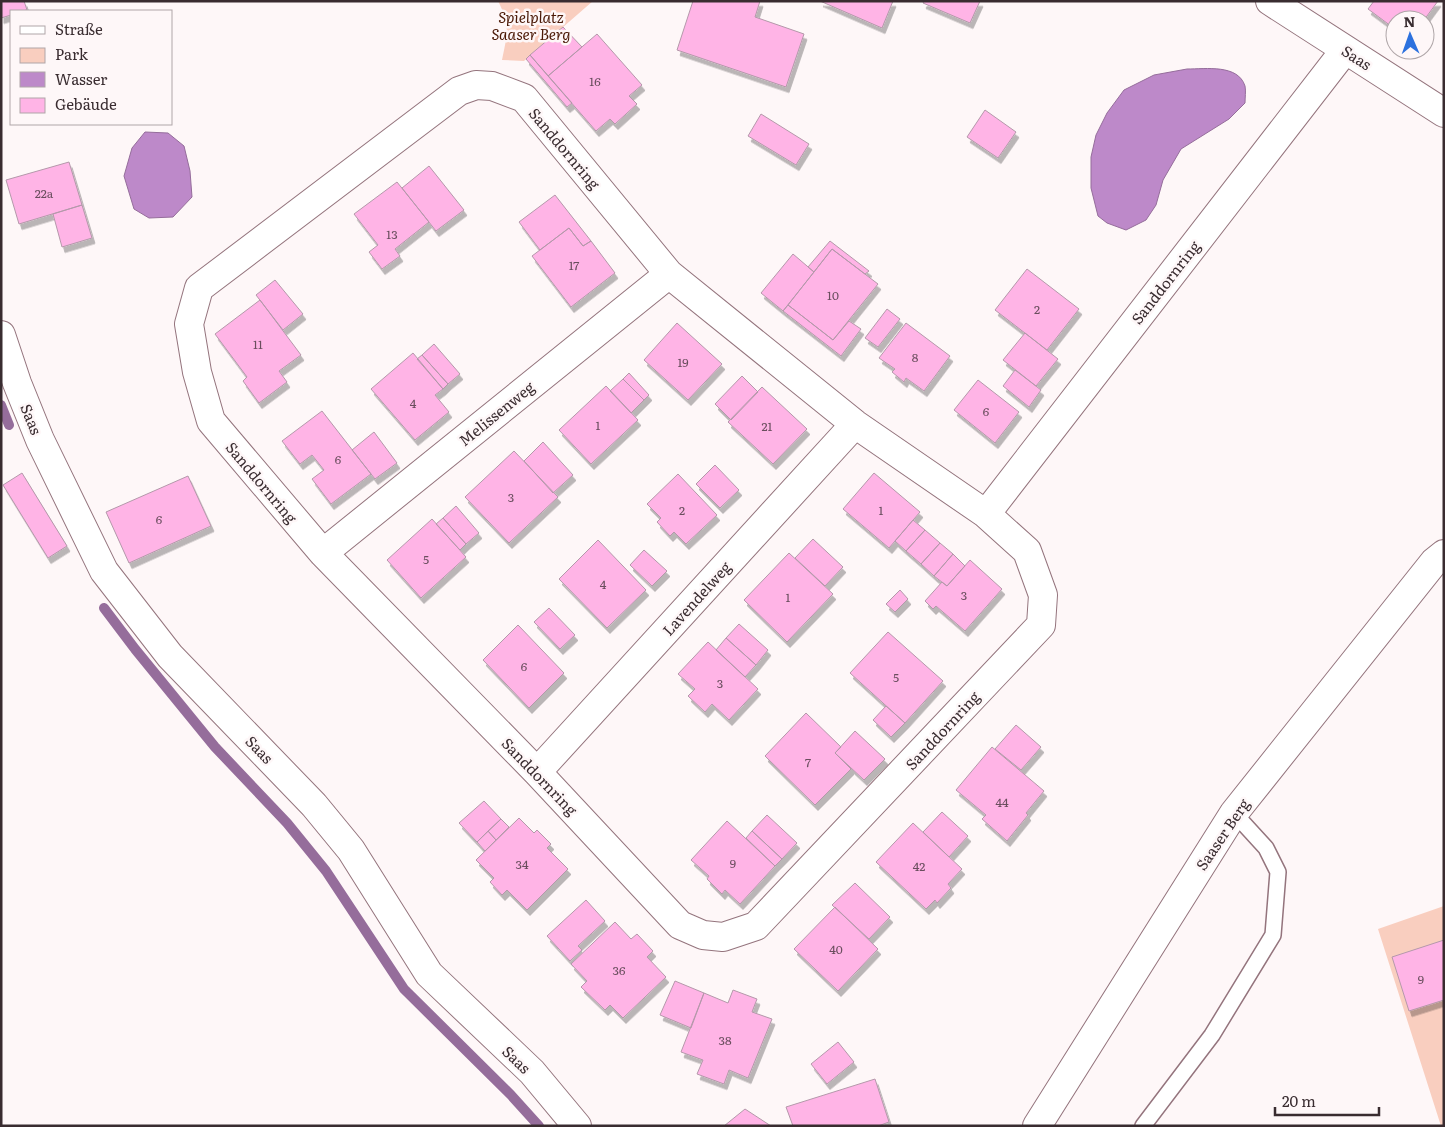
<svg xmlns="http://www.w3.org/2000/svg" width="1445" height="1127" viewBox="0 0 1445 1127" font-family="Literata,serif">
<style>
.green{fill:#f9cebf}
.water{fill:#bd89c9;stroke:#956d9b}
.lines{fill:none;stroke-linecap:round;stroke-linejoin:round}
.stream{stroke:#956d9b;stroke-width:10}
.building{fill:#ffb4e6;stroke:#b498aa;filter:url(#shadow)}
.service-casing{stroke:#94747d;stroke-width:18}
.minor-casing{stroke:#94747d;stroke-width:30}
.tertiary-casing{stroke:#94747d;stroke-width:30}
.service{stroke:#fff;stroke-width:15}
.minor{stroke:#fff;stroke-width:28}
.tertiary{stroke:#fff;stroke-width:28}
.labels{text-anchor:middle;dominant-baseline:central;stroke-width:5;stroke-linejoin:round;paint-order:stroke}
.number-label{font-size:12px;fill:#6a4e5e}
.park-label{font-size:15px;font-style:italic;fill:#4a1805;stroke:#fef7f8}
.street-label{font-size:15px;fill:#392c30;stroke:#fef7f8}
</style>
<defs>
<filter id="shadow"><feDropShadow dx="3" dy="5.5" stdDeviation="0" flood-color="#0004"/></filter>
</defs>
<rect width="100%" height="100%" fill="#fef7f8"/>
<path class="green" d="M498 1H593L524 61 502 60C507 34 511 26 498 1Z
M1444 906V1126H1441L1378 929Z"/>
<path class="water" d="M1187 69C1206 69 1238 64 1245 86 1246 91 1245 98 1245 103L1229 119 1181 149 1163 180 1156 205 1146 220 1126 230 1107 223 1098 216 1091 188V157L1096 135 1107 113 1124 90 1154 75Z
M145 132 168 133 184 146 190 171 192 197 173 217 149 218 134 209 124 176 132 148Z"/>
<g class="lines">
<path class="stream" d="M1 405 9 425
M104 608 135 649 215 747 287 823 326 871 404 989 511 1095 539 1126"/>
</g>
<path class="building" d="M1 1H24L27 10 22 11H11V15L1 18Z
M693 1H760L755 17 804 34 786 87 677 50Z
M820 1H893L882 28Z
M924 1H980L970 23 923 3Z
M1374 1H1438L1424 20H1395V29L1368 9Z
M563 27 582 47 548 76 530 55Z
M597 34 642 85 629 96 637 104 615 124 610 119 596 131 548 76Z
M530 55 572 103 567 107 526 59Z
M985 110 1016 132 998 158 967 137Z
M761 114 809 144 796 165 748 136Z
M69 162 82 205 19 224 6 180Z
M429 166 464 210 436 231 402 188Z
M397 182 429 222 395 249 400 256 382 269 369 252 378 245 354 214Z
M555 195 591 241 583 246 569 228 540 250 519 222Z
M82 205 92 238 62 247 53 214Z
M569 228 583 246 591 241 615 273 571 307 532 256Z
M830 241 869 271 865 274 832 249 814 272 808 267Z
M832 249 878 284 833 340 788 305Z
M793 254 814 272 783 311 761 293Z
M1027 269 1079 309 1047 350 995 310Z
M275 280 303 314 283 330 256 295Z
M260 300 301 355 279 371 287 382 259 403 243 381 247 377 215 334Z
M788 305 833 340 849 321 861 329 841 356 783 311Z
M887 309 900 319 878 347 865 338Z
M677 323 722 364 688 400 644 360Z
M906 323 950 356 924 391 906 378 904 382 892 372 895 369 879 358Z
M1025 333 1058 359 1036 386 1003 360Z
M434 344 460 374 448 384 422 355Z
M413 353 443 389 435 395 449 412 415 440 371 389Z
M422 355 448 384 443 389 417 359Z
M1015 370 1041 390 1029 407 1003 386Z
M629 373 649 395 644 400 623 379Z
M742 376 758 392 731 420 715 404Z
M623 379 644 400 631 413 610 391Z
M978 380 1019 412 995 443 954 410Z
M606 386 638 420 591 464 559 430Z
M762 387 807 429 773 464 728 422Z
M322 411 371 474 331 504 312 479 324 470 312 455 300 464 282 441Z
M374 432 397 463 375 479 352 450Z
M543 442 573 475 553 493 524 461Z
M514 451 558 497 509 543 465 497Z
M715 465 739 490 720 508 696 484Z
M22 473 67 546 48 558 3 485Z
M874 473 920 512 889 548 843 509Z
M678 474 717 515 686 544 674 532 670 536 657 522 661 518 647 504Z
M188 476 211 526 129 563 106 512Z
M456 506 479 533 466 544 443 518Z
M443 518 466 544 460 550 436 524Z
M432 519 466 557 421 598 387 560Z
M913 520 925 530 906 551 895 541Z
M925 530 940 543 921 564 906 551Z
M813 539 843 567 825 586 795 558Z
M598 540 646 590 607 628 559 579Z
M940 543 953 554 934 576 921 564Z
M644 550 667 571 652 586 630 565Z
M789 553 833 594 787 642 744 600Z
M953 554 965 566 947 586 934 576Z
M970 560 1002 589 965 631 936 606 933 609 925 601 942 582 947 586Z
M900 590 908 599 895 612 886 604Z
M549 608 575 635 560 649 534 622Z
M739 624 768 650 756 665 726 638Z
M518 625 564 673 529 708 483 660Z
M888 632 943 681 905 723 850 673Z
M726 638 756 665 745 677 716 650Z
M708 642 758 689 729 720 712 704 705 712 688 696 695 689 678 674Z
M886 706 905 723 891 737 873 720Z
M806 713 841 747 835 753 851 769 815 805 765 756Z
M1016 725 1041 747 1021 770 995 749Z
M855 731 885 759 864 780 835 753Z
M992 747 1044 791 1026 813 1028 815 1007 841 982 819 986 815 956 790Z
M484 801 501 819 477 842 459 823Z
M942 812 968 836 949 857 923 832Z
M767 815 797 843 782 859 752 831Z
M519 818 534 833 537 830 551 844 547 848 568 869 527 910 507 890 502 895 490 882 494 878 476 860Z
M501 819 509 827 496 840 488 831Z
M727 821 775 866 740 904 725 890 722 894 707 879 709 876 691 860Z
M913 823 962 869 948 884 951 888 937 903 935 900 926 909 876 862Z
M488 831 496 840 485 851 477 842Z
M752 831 782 859 775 866 746 838Z
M855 883 890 917 869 939 832 905Z
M586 900 605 921 578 946 582 950 570 961 547 936Z
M835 907 878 949 838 991 794 949Z
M615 922 631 939 637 934 653 951 647 957 666 977 623 1018 610 1005 605 1010 581 987 587 981 571 964Z
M1444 940V1000L1409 1011 1392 957Z
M675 981 704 993 691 1028 660 1015Z
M733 990 757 999 752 1012 772 1019 748 1078 729 1070 724 1084 697 1074 703 1060 681 1052 704 993 728 1003Z
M838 1042 854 1062 827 1084 811 1064Z
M875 1079 889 1122 878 1126H793L786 1107Z
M745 1109 771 1126H724Z"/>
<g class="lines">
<g class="service-casing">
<path id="service" d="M1143 1126 1212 1035 1273 935 1278 872 1266 848 1234 813"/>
</g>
<g class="minor-casing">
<path id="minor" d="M1270 1 1444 113
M476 85 492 86 524 98 669 274 855 424 986 514 1027 551 1043 595 1041 625 756 926 723 937 703 935 680 925 537 772 323 553 211 421 197 372 189 324 199 288 459 91Z
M1 335 17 383 40 440 104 571 170 656 314 805 351 850 429 974 532 1072 577 1126
M986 514 1345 50
M323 553 669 274
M537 772 855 424"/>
</g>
<g class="tertiary-casing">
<path id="tertiary" d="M1037 1126 1234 813 1434 562 1444 554"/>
</g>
<use href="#service" class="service"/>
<use href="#minor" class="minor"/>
<use href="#tertiary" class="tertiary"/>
</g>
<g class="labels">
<g class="number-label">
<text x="595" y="81">16</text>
<text x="44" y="193">22a</text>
<text x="392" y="234">13</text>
<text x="574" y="265">17</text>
<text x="833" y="295">10</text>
<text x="1037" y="309">2</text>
<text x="258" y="344">11</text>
<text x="915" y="357">8</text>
<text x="683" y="362">19</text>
<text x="413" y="403">4</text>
<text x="986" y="411">6</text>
<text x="598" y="425">1</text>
<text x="767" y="426">21</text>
<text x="338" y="459">6</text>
<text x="511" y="497">3</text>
<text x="682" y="510">2</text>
<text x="881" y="510">1</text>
<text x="159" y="519">6</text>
<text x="426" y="559">5</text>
<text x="603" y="584">4</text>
<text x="964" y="595">3</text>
<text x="788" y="597">1</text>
<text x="524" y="666">6</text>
<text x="896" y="677">5</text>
<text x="720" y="683">3</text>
<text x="808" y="762">7</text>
<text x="1002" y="802">44</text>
<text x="733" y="863">9</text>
<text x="522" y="864">34</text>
<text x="919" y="866">42</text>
<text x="836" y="949">40</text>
<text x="619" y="970">36</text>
<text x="1421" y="979">9</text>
<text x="725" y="1040">38</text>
</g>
<g class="park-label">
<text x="531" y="16">Spielplatz<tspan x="531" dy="17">Saaser Berg</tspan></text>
</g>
<g class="street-label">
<text transform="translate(1357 57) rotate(33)">Saas</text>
<text transform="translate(565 148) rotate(50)">Sanddornring</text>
<text transform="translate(1165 282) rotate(-52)">Sanddornring</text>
<text transform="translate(496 413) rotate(-39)">Melissenweg</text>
<text transform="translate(32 419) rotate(68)">Saas</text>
<text transform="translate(262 482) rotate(50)">Sanddornring</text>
<text transform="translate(696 598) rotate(-48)">Lavendelweg</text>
<text transform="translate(942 730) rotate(-47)">Sanddornring</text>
<text transform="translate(260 749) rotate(46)">Saas</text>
<text transform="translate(540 776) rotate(46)">Sanddornring</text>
<text transform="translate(1222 834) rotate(-56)">Saaser Berg</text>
<text transform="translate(517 1059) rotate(44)">Saas</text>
</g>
</g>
<rect width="1445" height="1127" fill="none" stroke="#392c30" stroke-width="5"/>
<rect x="10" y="10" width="162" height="115" fill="#fef7f8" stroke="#afa6a8"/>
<rect x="20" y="26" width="25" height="8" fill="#ffffff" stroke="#afa6a8"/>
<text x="55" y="35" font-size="15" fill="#392c30">Straße</text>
<rect x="20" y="48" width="25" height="15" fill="#f9cebf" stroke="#afa6a8"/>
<text x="55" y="60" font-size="15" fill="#392c30">Park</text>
<rect x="20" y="72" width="25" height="15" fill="#bd89c9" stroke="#afa6a8"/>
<text x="55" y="85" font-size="15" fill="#392c30">Wasser</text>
<rect x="20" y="98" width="25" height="15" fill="#ffb4e6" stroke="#afa6a8"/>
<text x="55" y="110" font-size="15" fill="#392c30">Gebäude</text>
<g transform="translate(1410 35) rotate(358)"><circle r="24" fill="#fef7f8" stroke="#afa6a8"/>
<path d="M0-4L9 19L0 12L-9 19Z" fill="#2c71de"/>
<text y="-8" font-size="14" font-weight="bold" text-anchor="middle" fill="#392c30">N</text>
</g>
<path d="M1275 1107v8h104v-8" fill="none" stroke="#392c30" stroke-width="2.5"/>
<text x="1282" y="1107" font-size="15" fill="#392c30" stroke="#fef7f8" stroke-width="4" paint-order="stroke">20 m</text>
</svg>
